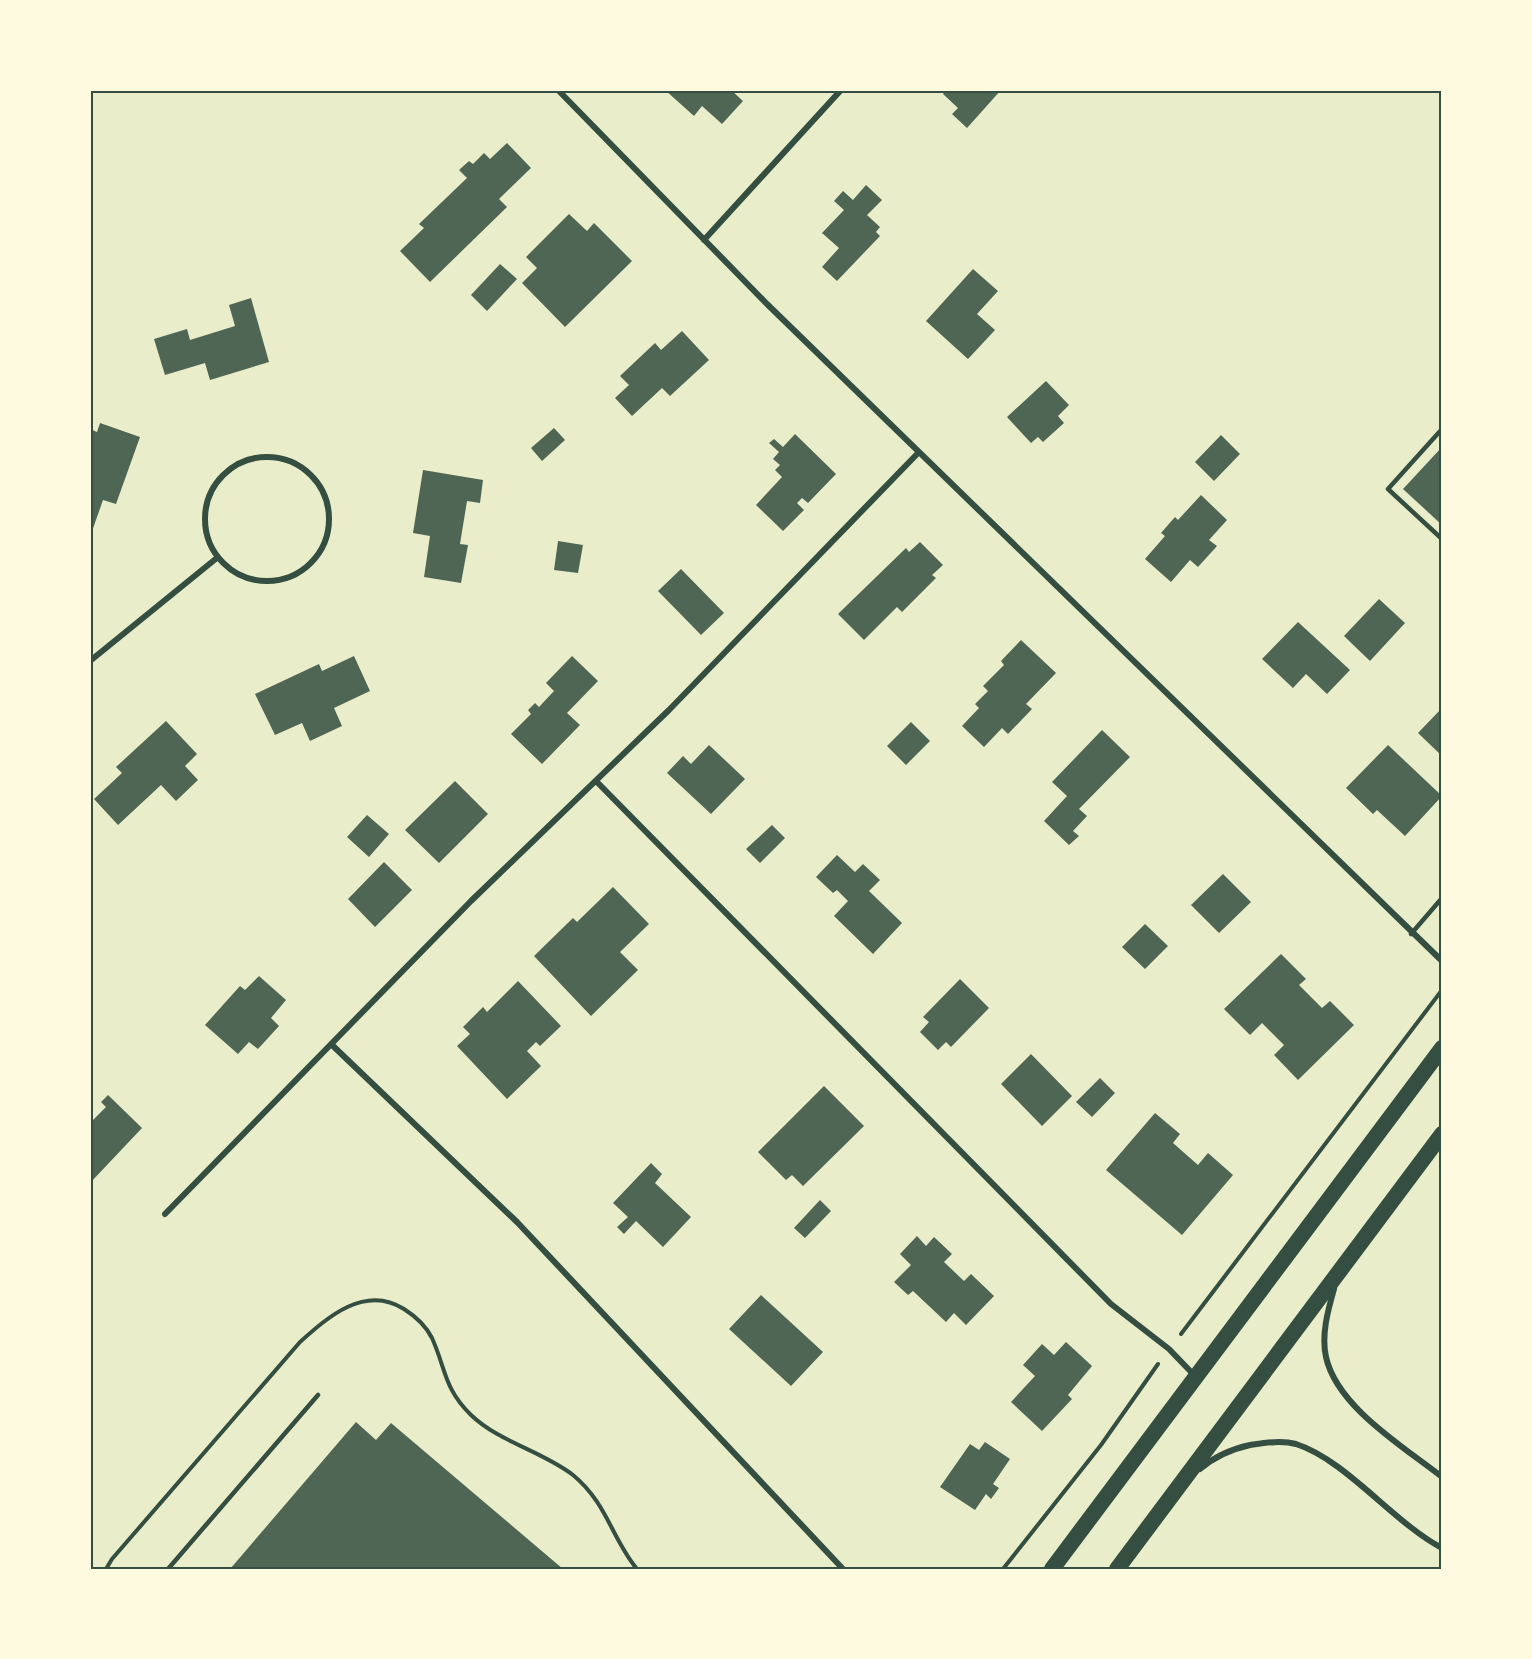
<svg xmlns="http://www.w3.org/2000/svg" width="1532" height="1659" viewBox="0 0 1532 1659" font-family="'Space Grotesk',sans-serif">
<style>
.building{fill:#4f6655}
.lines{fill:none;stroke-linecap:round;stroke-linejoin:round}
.path{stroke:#344e41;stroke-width:4}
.service{stroke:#344e41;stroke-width:4.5}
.minor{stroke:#344e41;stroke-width:6}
.trunk{stroke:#344e41;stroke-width:16}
.neatline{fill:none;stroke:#344e41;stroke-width:2}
</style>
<rect width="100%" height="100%" fill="#e9edc9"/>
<path class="building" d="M665 90H731L743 101 722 124 702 106 694 116Z
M946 90H1001L967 128 952 114 958 108 943 94Z
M507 143 531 168 499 199 507 207 430 282 400 251 424 228 419 224 467 178 459 170 469 161 473 164 484 153 490 159Z
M866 185 882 200 867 215 880 227 876 232 880 236 837 281 822 267 839 248 822 233 844 210 834 201 843 191 853 200Z
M569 214 587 231 594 223 632 261 565 327 522 283 537 268 526 257Z
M500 264 517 279 487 311 471 295Z
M973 269 998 291 977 314 995 330 968 359 926 321Z
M251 298 269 362 210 380 205 363 165 375 154 339 187 329 190 340 235 326 229 305Z
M682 331 709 360 670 396 662 388 632 416 615 398 629 385 620 376 655 343 661 350Z
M1046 381 1069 405 1058 416 1064 423 1043 442 1038 437 1031 443 1007 417Z
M100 423 140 437 116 504 103 500 90 537V429L97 432Z
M554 428 565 440 542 461 531 448Z
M795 434 836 474 808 503 802 498 797 503 804 510 783 531 756 505 782 477 775 470 780 465 773 459 779 452 769 443 774 439 783 447Z
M1221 435 1240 454 1214 481 1195 462Z
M1442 447V525L1403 489Z
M423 470 483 480 480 503 467 501 460 544 468 545 461 583 424 577 430 536 413 533Z
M1201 495 1227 520 1209 540 1217 546 1198 567 1190 560 1171 582 1145 559 1165 536 1161 533 1175 517 1178 520Z
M558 541 583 545 578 573 554 570Z
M920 542 943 565 932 575 936 578 902 612 897 607 864 640 838 614 906 548 909 552Z
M681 569 724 613 701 635 658 591Z
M1379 599 1405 623 1370 661 1344 636Z
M1298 622 1350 670 1327 694 1306 674 1293 688 1262 659Z
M1021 640 1056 673 1026 704 1032 709 1008 734 1002 728 984 747 962 726 979 708 975 704 988 691 983 686 1004 665 1001 661Z
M354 656 370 691 334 708 342 726 310 741 302 723 275 735 255 694 319 664 322 671Z
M572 656 598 681 567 713 580 725 542 764 511 734 531 714 528 710 535 703 539 707 554 691 546 683Z
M1442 708V756L1418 733Z
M166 721 197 754 185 766 198 780 176 801 161 785 118 825 94 799 122 773 116 767Z
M911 722 930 741 906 765 887 746Z
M1102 730 1130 757 1079 809 1087 816 1073 831 1079 836 1069 845 1044 821 1067 796 1052 782Z
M709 745 745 779 711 814 667 773 683 756 691 764Z
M1388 745 1442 796 1405 836 1377 810 1373 814 1346 788Z
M455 781 488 814 439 863 405 830Z
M367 815 389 834 369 857 347 837Z
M772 825 785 838 760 863 746 849Z
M837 855 855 872 863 864 880 880 869 891 902 923 873 954 834 916 848 901 837 890 833 893 816 877Z
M384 862 412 890 375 927 348 899Z
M1223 874 1251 902 1219 933 1191 905Z
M613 887 649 924 620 952 638 970 591 1016 534 956 573 918 577 922Z
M1145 924 1168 946 1145 969 1122 947Z
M1281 954 1306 979 1299 985 1322 1008 1330 1001 1354 1025 1298 1080 1274 1055 1284 1045 1262 1023 1250 1035 1224 1009Z
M259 976 286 1000 271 1018 279 1026 258 1049 249 1042 238 1054 205 1025 240 986 245 990Z
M960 979 989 1008 951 1047 946 1042 938 1050 920 1032 929 1022 923 1017Z
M518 981 561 1026 540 1046 536 1042 527 1051 541 1066 507 1099 457 1046 470 1034 463 1027 483 1007 487 1012Z
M1031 1054 1072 1096 1042 1126 1001 1084Z
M1100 1078 1115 1093 1092 1117 1076 1102Z
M824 1086 864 1126 803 1186 792 1175 786 1180 758 1152Z
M108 1095 142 1128 90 1183V1123L106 1107 101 1102Z
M1155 1113 1180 1134 1173 1143 1198 1165 1208 1153 1233 1175 1182 1235 1106 1170Z
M651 1163 662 1174 655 1183 691 1217 663 1247 636 1221 624 1234 617 1227 628 1217 613 1203Z
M820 1200 831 1211 805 1238 794 1228Z
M917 1236 926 1246 934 1237 952 1254 944 1262 964 1281 971 1274 994 1296 966 1325 954 1313 946 1322 913 1291 908 1295 894 1282 911 1265 900 1254Z
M761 1295 823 1352 791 1386 729 1329Z
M1066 1342 1092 1366 1068 1395 1072 1399 1042 1431 1011 1402 1035 1376 1023 1365 1042 1344 1054 1355Z
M356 1422 376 1440 391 1423 563 1569H230Z
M985 1442 1010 1459 993 1484 999 1488 991 1499 986 1494 975 1510 940 1487 970 1444 979 1450Z"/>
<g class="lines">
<path class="path" d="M1181 1334 1442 990
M106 1569 112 1559 300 1342C328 1317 365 1284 404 1309 415 1316 426 1326 432 1338 446 1369 444 1389 471 1415 499 1442 542 1451 573 1475 607 1503 612 1539 637 1569
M1003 1569 1101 1445 1158 1364"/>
<path class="service" d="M1442 429 1388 489 1442 539
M1411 934 1442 898
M168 1569 318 1395"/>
<path class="minor" d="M558 90 767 304 1442 961
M704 240 841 90
M205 519a62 62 0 1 1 124 0a62 62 0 1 1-124 0Z
M90 661 218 557
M597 782 1111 1304 1169 1349 1194 1375
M331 1044 517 1222 843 1569
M165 1214 471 901 669 710 919 452
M1334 1289C1328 1310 1321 1335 1326 1357 1337 1407 1404 1447 1442 1477
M1200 1469C1214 1457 1232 1449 1250 1445 1264 1443 1281 1440 1296 1444 1346 1460 1394 1523 1442 1548"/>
<path class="trunk" d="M1052 1569 1442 1048
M1117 1569 1442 1134"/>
</g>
<rect width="1532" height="1659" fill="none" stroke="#fefae0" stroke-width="183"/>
<rect x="92" y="92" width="1348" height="1476" class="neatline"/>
</svg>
